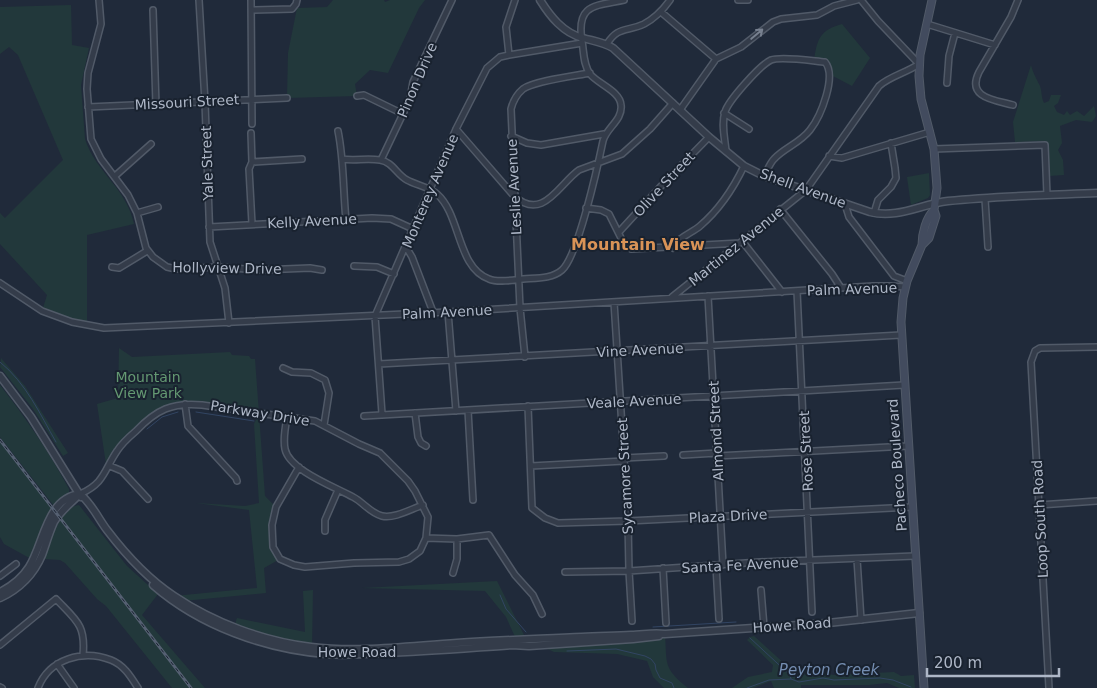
<svg xmlns="http://www.w3.org/2000/svg" width="1097" height="688" viewBox="0 0 1097 688" font-family="'DejaVu Sans',sans-serif">
<style>
.green{fill:#22383b}
.lines{fill:none;stroke-linecap:round;stroke-linejoin:round}
.stream{stroke:#324563;stroke-width:1}
.minor-casing{stroke:#515a68;stroke-width:8}
.tertiary-casing{stroke:#515a68;stroke-width:9}
.secondary-casing{stroke:#515a68;stroke-width:9}
.minor{stroke:#343c4a;stroke-width:5}
.tertiary{stroke:#343c4a;stroke-width:6}
.secondary{stroke:#424b5e;stroke-width:7}
.rail-casing{stroke:#556072;stroke-width:3}
.rail{stroke:#19222f;stroke-width:1;stroke-dasharray:4;stroke-linecap:butt}
.oneway{stroke:#77808f}
.labels{text-anchor:middle;dominant-baseline:central;stroke-width:4;stroke-linejoin:round;paint-order:stroke}
.street-label{font-size:14px;fill:#aeb7c7;stroke:#19222f}
.park-label{font-size:14px;fill:#649972;stroke:#19222f}
.water-label{font-size:15px;font-style:italic;fill:#748db1;stroke:#19222f}
.quarter-label{font-size:16px;font-weight:bold;fill:#d99357;stroke:#19222f}
</style>
<rect width="100%" height="100%" fill="#202a3a"/>
<path class="green" d="M333 0H384L385 2 390 0H425L419 8 388 73 370 70 355 84 357 96 287 98 288 53 297 8 327 7Z
M71 5 72 45 89 48 81 85 85 139C96 173 126 187 134 224L87 235V325L42 311 47 295 0 244V213L5 218 63 160 18 55 9 47 0 54V7Z
M842 24 870 58 852 86 829 74 825 62 814 61C817 39 820 30 842 24Z
M1031 65C1033 73 1036 78 1040 86 1042 91 1041 97 1044 103L1049 101 1051 95H1061L1058 103 1054 106 1057 112 1064 115 1067 111 1070 115 1077 111 1084 116 1094 106 1096 116 1092 122 1076 120 1060 126 1062 143 1058 150 1063 160 1064 175 1049 176 1046 141 1015 142 1013 122Z
M929 173 930 195 928 198 911 205 907 177Z
M119 348 132 357 230 352 232 355 249 356 251 359H255L265 496 276 507C271 528 268 540 280 559L264 568 266 593 183 601 174 596 257 588 249 510 196 503 245 506 259 503 254 424 259 413 207 405 165 409 122 444 107 471 97 404 118 398Z
M1 358 25 386 68 453 63 456 33 409 0 367Z
M0 385C26 418 49 452 69 489V493L54 506 0 437Z
M0 440 55 511 33 560 4 544 0 537Z
M79 505 127 566 158 594 142 615 205 688H172L106 606 97 599 65 563 60 560 44 559C49 544 61 506 79 505Z
M497 581 526 639H516L506 617 485 591 362 588Z
M313 590 312 648 234 627 237 618 305 632 303 591Z
M665 634C667 664 663 668 688 688H664L653 677 647 661 617 654 554 652 540 645Z
M754 636 798 676 815 672 834 675 894 672 901 676 914 675 915 688H899L887 683 869 685H801V688H774L771 681 753 688H732L748 677 772 672 773 665 747 640 750 637Z"/>
<g class="lines">
<path class="stream" d="M0 362C26 383 40 414 56 442
M196 412 254 421
M147 429 162 417 178 412
M500 595 506 609 526 632
M653 627 736 622
M750 638 790 675 791 679
M567 651 616 649 645 656 651 659 655 664 656 670 660 678 672 683 674 688
M747 688 769 680 791 679 799 682 823 678 834 680 880 678 893 680 911 687"/>
<g class="minor-casing">
<path id="minor" d="M99 0 101 24 88 73 87 89 91 139 101 159 128 195 137 213 146 248 153 257 167 267 176 269 218 267 260 270 310 268 322 270
M199 0 205 102 210 242 225 288 229 323
M251 0 252 124
M738 0H748
M153 10 156 105
M251 10 292 9 296 4 297 0
M661 12 716 59
M927 24 995 45
M607 44C618 26 627 32 644 24 655 18 663 10 670 0
M509 55 506 27 515 0
M947 83 949 56 955 33
M357 96 364 95 403 114
M1013 105C995 100 966 98 979 72L1011 17 1018 0
M88 107 287 98
M680 110 716 59 741 47 773 22 781 19 817 15 834 6 857 0
M724 113 749 129
M456 129 514 196C543 222 559 184 579 170L622 154 650 129 673 103
M338 131C344 160 343 191 346 220
M251 133 252 162 249 169 252 224
M511 136 527 143 541 145 604 134
M934 149 1045 145 1047 195
M726 151C725 139 721 124 725 112 728 101 760 65 771 60 781 56 813 61 825 62 837 76 821 116 810 130 800 143 784 148 774 159 770 163 767 171 764 176
M829 156 842 158 930 132
M342 159C354 161 367 158 380 160 393 162 396 174 407 180 416 185 429 187 437 194 461 215 457 268 489 279 498 283 513 280 523 279 536 278 552 279 562 270 578 256 598 165 603 141 606 128 623 120 621 105 620 91 598 84 590 74 583 64 584 52 582 41 576 4 595 6 624 0
M381 160 410 99 413 82 452 0
M252 162 302 159
M115 176 151 144
M985 199 988 247
M845 204 849 217 894 276 907 281
M586 208 601 210 609 214 623 242 631 249 740 243
M780 209 832 274 841 288
M137 213 158 207
M874 213 878 200 891 187 896 178 895 168 891 143
M209 227 372 218 391 219 413 229
M619 232 663 184 709 137
M742 241 782 292
M406 247 412 257 433 312
M673 248C678 237 692 233 700 226 720 209 733 189 744 166
M354 266 377 267 394 274
M112 267 119 268 147 251
M0 283 42 311 72 322 104 328 448 312 873 286H892L905 287
M797 291 812 612
M708 296 723 565
M672 297 806 190 879 86C890 76 906 73 919 64L878 21 861 0
M614 302 628 521 629 571 632 621
M448 312 456 411
M525 357 520 308 511 109C513 101 517 94 523 89 534 81 574 76 590 73
M379 364 901 335
M283 368 292 372 311 373 325 380 329 393 324 425
M185 404 188 426 236 478 237 481
M528 406 532 508 545 518 558 523 628 521 912 507
M468 410 473 500
M415 413 418 437 421 443 426 446
M382 414 375 316 456 129 487 68 500 57 509 55 582 43
M364 416 904 385
M287 418C285 428 283 439 285 449 289 470 335 487 353 497 363 502 370 513 382 516 394 519 411 509 423 505
M683 455 717 453
M717 456 908 446
M624 458 664 456
M110 466 122 471 148 499
M531 466 624 461
M80 494C105 483 104 470 117 451 122 443 129 437 136 431 156 410 172 402 202 405L315 421 359 444 380 453 408 481 415 491 428 517 426 538 420 551 409 559 399 562 354 563 305 567 294 565 280 559 273 547 272 525 276 507 299 467
M1039 505 1097 501
M325 531V520L338 490
M426 538 457 539 489 535 515 575 533 595 542 614
M857 559 861 620
M716 566 719 619
M663 568 666 623
M565 572 629 571 760 562 915 556
M453 573 457 559V539
M0 576 16 564
M761 590 764 627
M0 645 56 599C76 620 86 625 83 655
M57 664 74 688
M0 687 2 688
M38 688C49 659 83 649 111 660 124 665 131 677 138 688
M1049 688 1031 362 1035 351 1040 348 1097 347"/>
</g>
<g class="tertiary-casing">
<path id="tertiary" d="M540 0C550 16 563 33 583 38 593 41 603 42 613 48L709 137 744 166 764 176 870 212C898 219 921 204 948 201 997 196 1048 195 1097 193
M0 376 31 417 81 497
M80 494C92 504 98 518 107 530 126 555 148 579 174 596 214 623 263 641 311 647 359 653 409 646 457 643 499 640 540 639 582 637 598 636 615 636 631 635 642 635 653 632 665 634L828 623 919 613
M153 585C200 626 265 649 326 654 345 656 365 654 383 653 426 652 469 648 512 645L529 646 633 639 659 636
M0 592C12 586 22 578 29 567 44 544 46 498 80 494
M0 598C19 589 34 574 42 555 46 544 49 533 54 522 61 510 71 503 80 494"/>
</g>
<g class="secondary-casing">
<path id="secondary" d="M922 245C922 233 926 218 934 210
M924 688 901 322 903 298 907 281 922 245 929 238 936 216 934 210 937 188 934 149 921 99 919 76 920 55 932 0"/>
</g>
<use href="#minor" class="minor"/>
<use href="#tertiary" class="tertiary"/>
<use href="#secondary" class="secondary"/>
<g class="rail-casing">
<path id="rail" d="M0 440 191 688"/>
</g>
<use href="#rail" class="rail"/>
</g>
<defs><path id="oneway-shaft" d="M-6 0H5M1.5-3L5.5 0L1.5 3" fill="none" stroke-width="1.6" stroke-linecap="round" stroke-linejoin="round" transform="scale(1.25)"/></defs>
<use class="oneway" href="#oneway-shaft" transform="translate(757 34) rotate(-40)"/>
<g class="labels">
<g class="street-label">
<text transform="translate(417 80) rotate(-67)">Pinon Drive</text>
<text transform="translate(187 102) rotate(-3)">Missouri Street</text>
<text transform="translate(207 163) rotate(-92)">Yale Street</text>
<text transform="translate(664 184) rotate(-47)">Olive Street</text>
<text transform="translate(514 187) rotate(-93)">Leslie Avenue</text>
<text transform="translate(803 188) rotate(20)">Shell Avenue</text>
<text transform="translate(430 191) rotate(-67)">Monterey Avenue</text>
<text transform="translate(312 221) rotate(-3)">Kelly Avenue</text>
<text transform="translate(736 246) rotate(-39)">Martinez Avenue</text>
<text transform="translate(227 268) rotate(1)">Hollyview Drive</text>
<text transform="translate(852 289) rotate(-2)">Palm Avenue</text>
<text transform="translate(447 312) rotate(-3)">Palm Avenue</text>
<text transform="translate(640 350) rotate(-3)">Vine Avenue</text>
<text transform="translate(634 401) rotate(-3)">Veale Avenue</text>
<text transform="translate(260 413) rotate(9)">Parkway Drive</text>
<text transform="translate(716 431) rotate(-93)">Almond Street</text>
<text transform="translate(806 451) rotate(-93)">Rose Street</text>
<text transform="translate(897 465) rotate(-94)">Pacheco Boulevard</text>
<text transform="translate(625 476) rotate(-93)">Sycamore Street</text>
<text transform="translate(728 516) rotate(-3)">Plaza Drive</text>
<text transform="translate(1040 519) rotate(-93)">Loop South Road</text>
<text transform="translate(740 565) rotate(-3)">Santa Fe Avenue</text>
<text transform="translate(792 625) rotate(-4)">Howe Road</text>
<text x="357" y="652">Howe Road</text>
</g>
<g class="park-label">
<text x="148" y="377">Mountain<tspan x="148" dy="16">View Park</tspan></text>
</g>
<g class="water-label">
<text x="829" y="670">Peyton Creek</text>
</g>
<g class="quarter-label">
<text x="638" y="244">Mountain View</text>
</g>
</g>
<path d="M927 668v8h132v-8" fill="none" stroke="#aeb7c7" stroke-width="2.5"/>
<text x="934" y="668" font-size="15" fill="#aeb7c7" stroke="#19222f" stroke-width="4" paint-order="stroke">200 m</text>
</svg>
